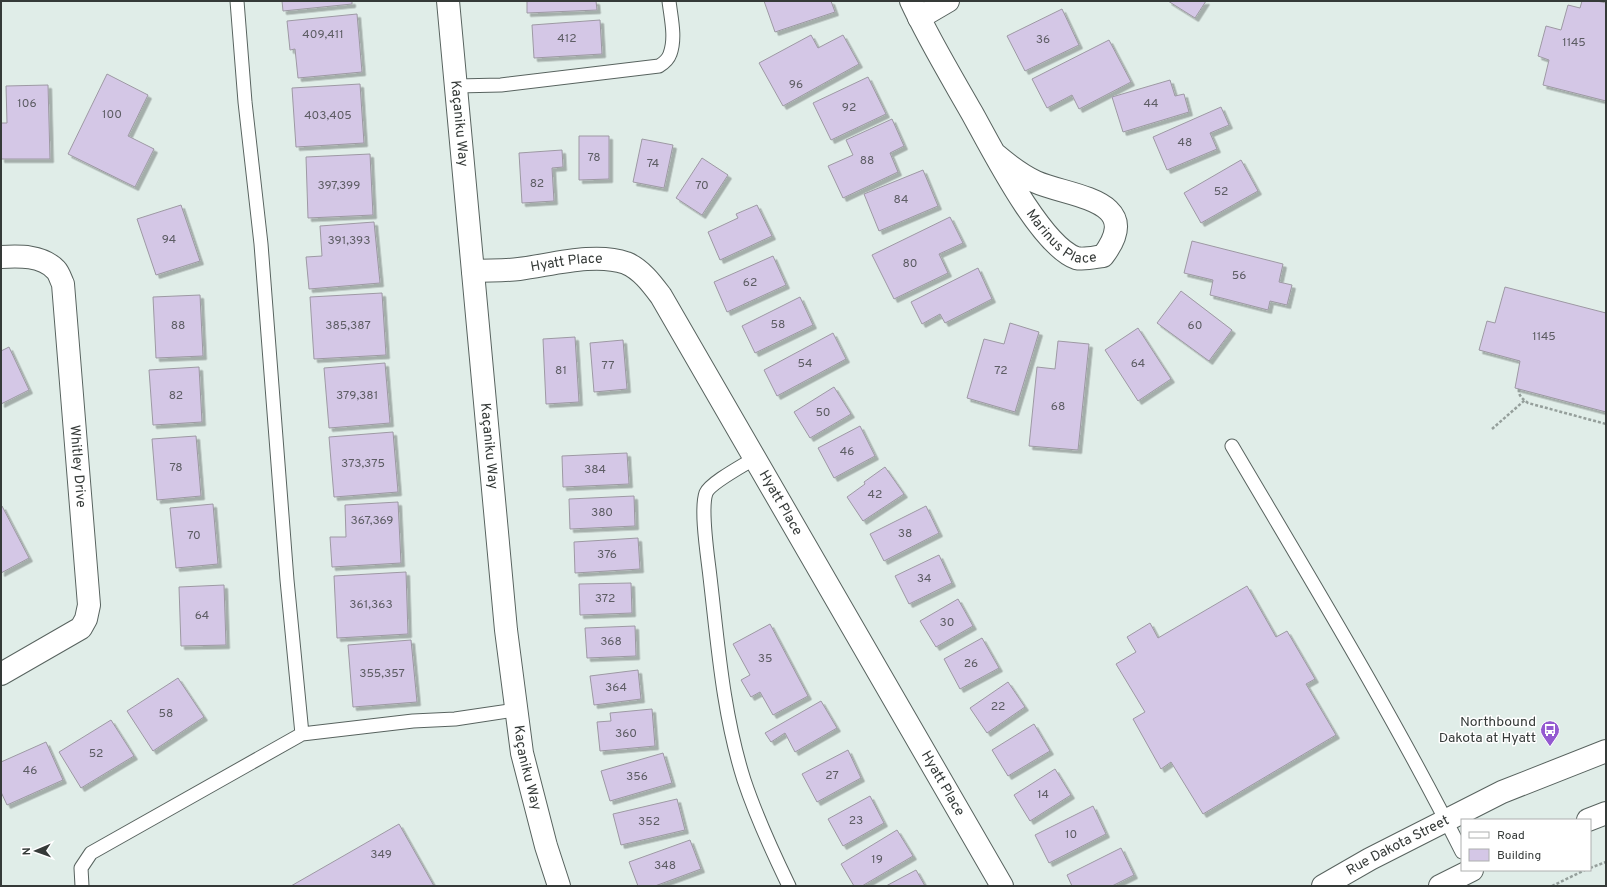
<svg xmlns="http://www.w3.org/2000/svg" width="1607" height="887" viewBox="0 0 1607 887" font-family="Overpass,sans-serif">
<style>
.building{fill:#d4c7e6;stroke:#9d99a3;filter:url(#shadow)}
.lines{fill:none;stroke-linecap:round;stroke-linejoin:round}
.service-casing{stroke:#58635f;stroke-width:15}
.minor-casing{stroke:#58635f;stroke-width:24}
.tertiary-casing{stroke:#58635f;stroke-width:24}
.secondary-casing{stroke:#58635f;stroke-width:24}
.path{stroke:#959f9b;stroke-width:2.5;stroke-dasharray:3 2;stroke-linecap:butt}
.service{stroke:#fff;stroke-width:13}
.minor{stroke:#fff;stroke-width:22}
.tertiary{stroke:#fff;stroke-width:22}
.secondary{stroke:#fff;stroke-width:22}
.labels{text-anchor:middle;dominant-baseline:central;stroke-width:3;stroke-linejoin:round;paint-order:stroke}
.number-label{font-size:12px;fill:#5d5d64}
.street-label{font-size:14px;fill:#353a38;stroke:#fff}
.poi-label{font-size:14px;fill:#353a38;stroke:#fff;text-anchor:end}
</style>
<defs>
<filter id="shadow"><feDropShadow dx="3.5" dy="3.5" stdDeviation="0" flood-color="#0004"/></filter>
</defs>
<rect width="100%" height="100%" fill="#e0ede8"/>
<path class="building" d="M282 1H352V4L283 11Z
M527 1H596L597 10 527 13Z
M764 1H831L835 12 775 32Z
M1168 1H1206L1195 18Z
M1582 1H1597L1606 3V101L1543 85 1549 60 1538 56 1546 26 1561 30 1568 5 1580 8Z
M1062 9 1079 45 1025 71 1007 36Z
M357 14 362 72 298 78 295 49 290 50 287 21Z
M600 20 602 54 534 58 532 25Z
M811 35 818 48 843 35 859 64 783 106 759 63Z
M1109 40 1131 82 1079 109 1072 95 1047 108 1032 79Z
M107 74 148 95 128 136 154 149 135 187 68 154Z
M868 77 886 114 831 140 813 103Z
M1170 80 1175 96 1184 94 1189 112 1123 132 1112 97Z
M360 84 364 143 296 147 292 88Z
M48 85 50 159H1V123H7L6 86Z
M1221 107 1229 125 1210 133 1217 149 1167 170 1153 137Z
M892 119 904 146 890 153 898 172 843 198 828 166 853 155 846 140Z
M579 136H609V179L579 180Z
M642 139 673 145 664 188 633 182Z
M562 150 563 167 552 168 554 201 522 203 519 153Z
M370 154 373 215 308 218 306 157Z
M702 158 728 175 702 215 676 198Z
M1241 160 1258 191 1201 223 1184 193Z
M923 170 938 206 879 231 864 194Z
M181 205 200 261 156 275 137 219Z
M757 205 772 236 720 260 708 232 738 218 736 214Z
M950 217 963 243 939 254 948 273 894 299 872 255Z
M374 222 380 283 309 289 306 257 322 256 320 226Z
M1192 241 1283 264 1279 282 1292 285 1287 305 1270 301 1268 310 1210 295 1213 280 1184 273Z
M773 256 786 285 727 312 714 282Z
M978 268 992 299 945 323 940 314 922 324 911 302Z
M1505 287 1606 313V412L1515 388 1520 361 1479 350 1487 321 1495 323Z
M1181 291 1232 330 1209 361 1157 323Z
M382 293 386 355 314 359 310 297Z
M200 295 203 356 156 358 153 297Z
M800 297 813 325 755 353 742 326Z
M1010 323 1039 332 1015 412 967 398 984 339 1004 344Z
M1138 328 1171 379 1138 401 1105 350Z
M833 333 846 359 777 396 764 370Z
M575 337 579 402 546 404 543 339Z
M623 340 627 389 594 392 590 343Z
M1058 341 1089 344 1078 450 1029 446 1037 367 1055 369Z
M9 347 29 390 1 404V351Z
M385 363 390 423 329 428 324 368Z
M199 367 202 422 153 425 149 370Z
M834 387 851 414 810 438 794 412Z
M860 426 875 456 834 478 818 448Z
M393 432 398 492 334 497 329 437Z
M196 436 201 496 157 500 152 439Z
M627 453 629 484 563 487 562 456Z
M885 467 904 494 863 521 847 497 865 484 864 482Z
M634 496 635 526 570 529 569 499Z
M398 502 401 563 332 567 330 537H346L345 505Z
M213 504 218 564 176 568 170 508Z
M2 506 29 558 1 573V507Z
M926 506 939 533 884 561 870 534Z
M638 538 640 569 575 573 574 542Z
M939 555 952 583 909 604 895 576Z
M406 572 408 634 337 638 334 576Z
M631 583 632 613 580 615 579 584Z
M224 585 226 645 181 646 179 587Z
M1247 586 1276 637 1287 631 1315 679 1306 684 1336 735 1203 814 1171 762 1161 769 1133 719 1145 712 1116 664 1136 652 1127 637 1150 623 1158 638Z
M958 599 973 626 936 647 920 621Z
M770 624 808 696 773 715 760 692 751 697 741 680 750 675 733 644Z
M635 626 636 656 587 658 585 628Z
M982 638 999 668 960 689 944 659Z
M411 640 417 702 353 707 348 645Z
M638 670 641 699 594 705 590 676Z
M178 678 204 717 153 751 127 711Z
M1008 682 1025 707 987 733 970 708Z
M821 701 837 728 795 752 785 733 771 742 765 733Z
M652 709 655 746 600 751 597 722 611 721 610 713Z
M111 720 134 756 81 788 59 752Z
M1034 724 1050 751 1008 776 992 750Z
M46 742 63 780 7 805 1 792V762Z
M848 750 861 778 817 802 802 774Z
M663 753 672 783 610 801 601 771Z
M1055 769 1071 795 1030 821 1014 795Z
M870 796 884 823 843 846 828 819Z
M677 799 685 830 621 845 613 814Z
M1093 806 1106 834 1049 863 1035 835Z
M399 824 434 886H291Z
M897 830 913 856 862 886H854L841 864Z
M690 840 701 869 655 886H638L629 862Z
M1121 848 1134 875 1112 886H1072L1067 875Z
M916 870 925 886H886Z"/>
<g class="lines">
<g class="service-casing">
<path id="service" d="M237 1 245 102 261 244 287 580 302 734
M457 86 501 85 659 66C664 63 668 60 670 54 676 38 671 18 669 1
M1232 446C1311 580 1392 713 1462 852
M755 458C744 465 710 483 706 493 700 510 708 558 710 577 718 645 723 714 744 780 756 816 772 851 789 886
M82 886 81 868 91 853 302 734 413 721 455 719 515 710"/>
</g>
<g class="minor-casing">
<g id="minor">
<path id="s1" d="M911 1C929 40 951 76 972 113 991 147 1040 245 1076 258 1084 260 1095 257 1103 256 1146 199 1070 197 1036 182 1021 175 1008 165 995 154"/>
<path d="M919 18 948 1"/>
<path id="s2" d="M1 257C19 256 42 255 56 270 59 273 61 280 63 284L89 605 86 619 81 628 1 674"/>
<path id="s3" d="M473 271C488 270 504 271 519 269 551 265 595 252 626 263 641 269 652 284 661 296L1002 886"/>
</g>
</g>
<g class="tertiary-casing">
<g id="tertiary">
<path id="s4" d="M448 1 506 630 522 753 546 846 559 886"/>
</g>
</g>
<g class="secondary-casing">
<g id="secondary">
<path d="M1588 820 1606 813"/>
<path id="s5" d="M1323 886 1370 859 1502 792 1606 751"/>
<path d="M1440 886 1472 870"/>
</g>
</g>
<path class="path" d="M1519 389C1518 396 1523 399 1528 403L1606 424
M1492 429 1525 400
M1590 868 1606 862
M1552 886 1585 870"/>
<use href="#service" class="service"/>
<use href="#minor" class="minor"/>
<use href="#tertiary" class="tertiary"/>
<use href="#secondary" class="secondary"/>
</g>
<defs>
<g id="bus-pin" transform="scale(1)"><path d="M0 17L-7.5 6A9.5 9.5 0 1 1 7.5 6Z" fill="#9359d0" stroke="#fff"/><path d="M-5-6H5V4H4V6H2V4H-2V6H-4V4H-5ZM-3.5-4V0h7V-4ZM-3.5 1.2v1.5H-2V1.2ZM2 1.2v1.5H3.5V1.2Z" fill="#fff"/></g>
</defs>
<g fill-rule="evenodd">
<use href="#bus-pin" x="1550" y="730"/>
</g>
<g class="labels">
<g class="number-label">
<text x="323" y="35">409,411</text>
<text x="567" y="39">412</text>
<text x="1043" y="40">36</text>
<text x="1574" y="43">1145</text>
<text x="796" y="85">96</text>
<text x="27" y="104">106</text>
<text x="1151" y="104">44</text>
<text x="849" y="108">92</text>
<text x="112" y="115">100</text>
<text x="328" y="116">403,405</text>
<text x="1185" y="143">48</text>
<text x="594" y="158">78</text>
<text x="867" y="161">88</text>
<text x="653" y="164">74</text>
<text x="537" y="184">82</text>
<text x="339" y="186">397,399</text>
<text x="702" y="186">70</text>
<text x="1221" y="192">52</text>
<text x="901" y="200">84</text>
<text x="169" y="240">94</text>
<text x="349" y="241">391,393</text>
<text x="910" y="264">80</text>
<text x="1239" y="276">56</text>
<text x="750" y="283">62</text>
<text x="778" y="325">58</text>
<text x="178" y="326">88</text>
<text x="348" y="326">385,387</text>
<text x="1195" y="326">60</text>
<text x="1544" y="337">1145</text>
<text x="805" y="364">54</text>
<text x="1138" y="364">64</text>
<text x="608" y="366">77</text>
<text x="561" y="371">81</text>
<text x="1001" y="371">72</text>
<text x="176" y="396">82</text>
<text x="357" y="396">379,381</text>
<text x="1058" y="407">68</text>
<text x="823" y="413">50</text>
<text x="847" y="452">46</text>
<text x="363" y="464">373,375</text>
<text x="176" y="468">78</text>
<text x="595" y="470">384</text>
<text x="875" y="495">42</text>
<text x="602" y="513">380</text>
<text x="372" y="521">367,369</text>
<text x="905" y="534">38</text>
<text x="194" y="536">70</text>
<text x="607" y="555">376</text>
<text x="924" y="579">34</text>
<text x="605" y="599">372</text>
<text x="371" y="605">361,363</text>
<text x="202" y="616">64</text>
<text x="947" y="623">30</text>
<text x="611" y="642">368</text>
<text x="765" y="659">35</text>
<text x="971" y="664">26</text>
<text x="382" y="674">355,357</text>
<text x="616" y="688">364</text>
<text x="998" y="707">22</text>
<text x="166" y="714">58</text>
<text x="626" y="734">360</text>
<text x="96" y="754">52</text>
<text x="30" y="771">46</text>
<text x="832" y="776">27</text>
<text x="637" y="777">356</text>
<text x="1043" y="795">14</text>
<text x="856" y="821">23</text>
<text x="649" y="822">352</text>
<text x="1071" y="835">10</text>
<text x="381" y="855">349</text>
<text x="877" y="860">19</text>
<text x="665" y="866">348</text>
</g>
<g class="street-label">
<text stroke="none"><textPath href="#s4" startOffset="123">Kaçaniku Way</textPath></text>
<text stroke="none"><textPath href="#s1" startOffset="285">Marinus Place</textPath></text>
<text stroke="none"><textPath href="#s3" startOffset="94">Hyatt Place</textPath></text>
<text stroke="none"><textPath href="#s4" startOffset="447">Kaçaniku Way</textPath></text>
<text stroke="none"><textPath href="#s2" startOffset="257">Whitley Drive</textPath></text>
<text stroke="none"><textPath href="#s3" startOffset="442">Hyatt Place</textPath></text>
<text stroke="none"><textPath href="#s4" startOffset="771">Kaçaniku Way</textPath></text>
<text stroke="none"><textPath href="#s3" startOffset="766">Hyatt Place</textPath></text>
<text stroke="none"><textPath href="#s5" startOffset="85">Rue Dakota Street</textPath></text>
</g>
<g class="poi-label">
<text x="1536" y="722">Northbound<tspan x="1536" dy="16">Dakota at Hyatt</tspan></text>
</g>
</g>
<rect width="1607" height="887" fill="none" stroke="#353a38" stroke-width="4"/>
<rect x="1461" y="819" width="130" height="52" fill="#ffffff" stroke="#aeb0af"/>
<rect x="1469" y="832" width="20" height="6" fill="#ffffff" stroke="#aeb0af"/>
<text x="1497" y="839" font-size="12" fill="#353a38">Road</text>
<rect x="1469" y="849" width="20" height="12" fill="#d4c7e6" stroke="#aeb0af"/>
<text x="1497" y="859" font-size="12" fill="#353a38">Building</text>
<g transform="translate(36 851) rotate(268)" stroke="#ffffff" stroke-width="3" paint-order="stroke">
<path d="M0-3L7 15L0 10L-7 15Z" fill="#353a38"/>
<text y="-6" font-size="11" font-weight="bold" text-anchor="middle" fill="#353a38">N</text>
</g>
</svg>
